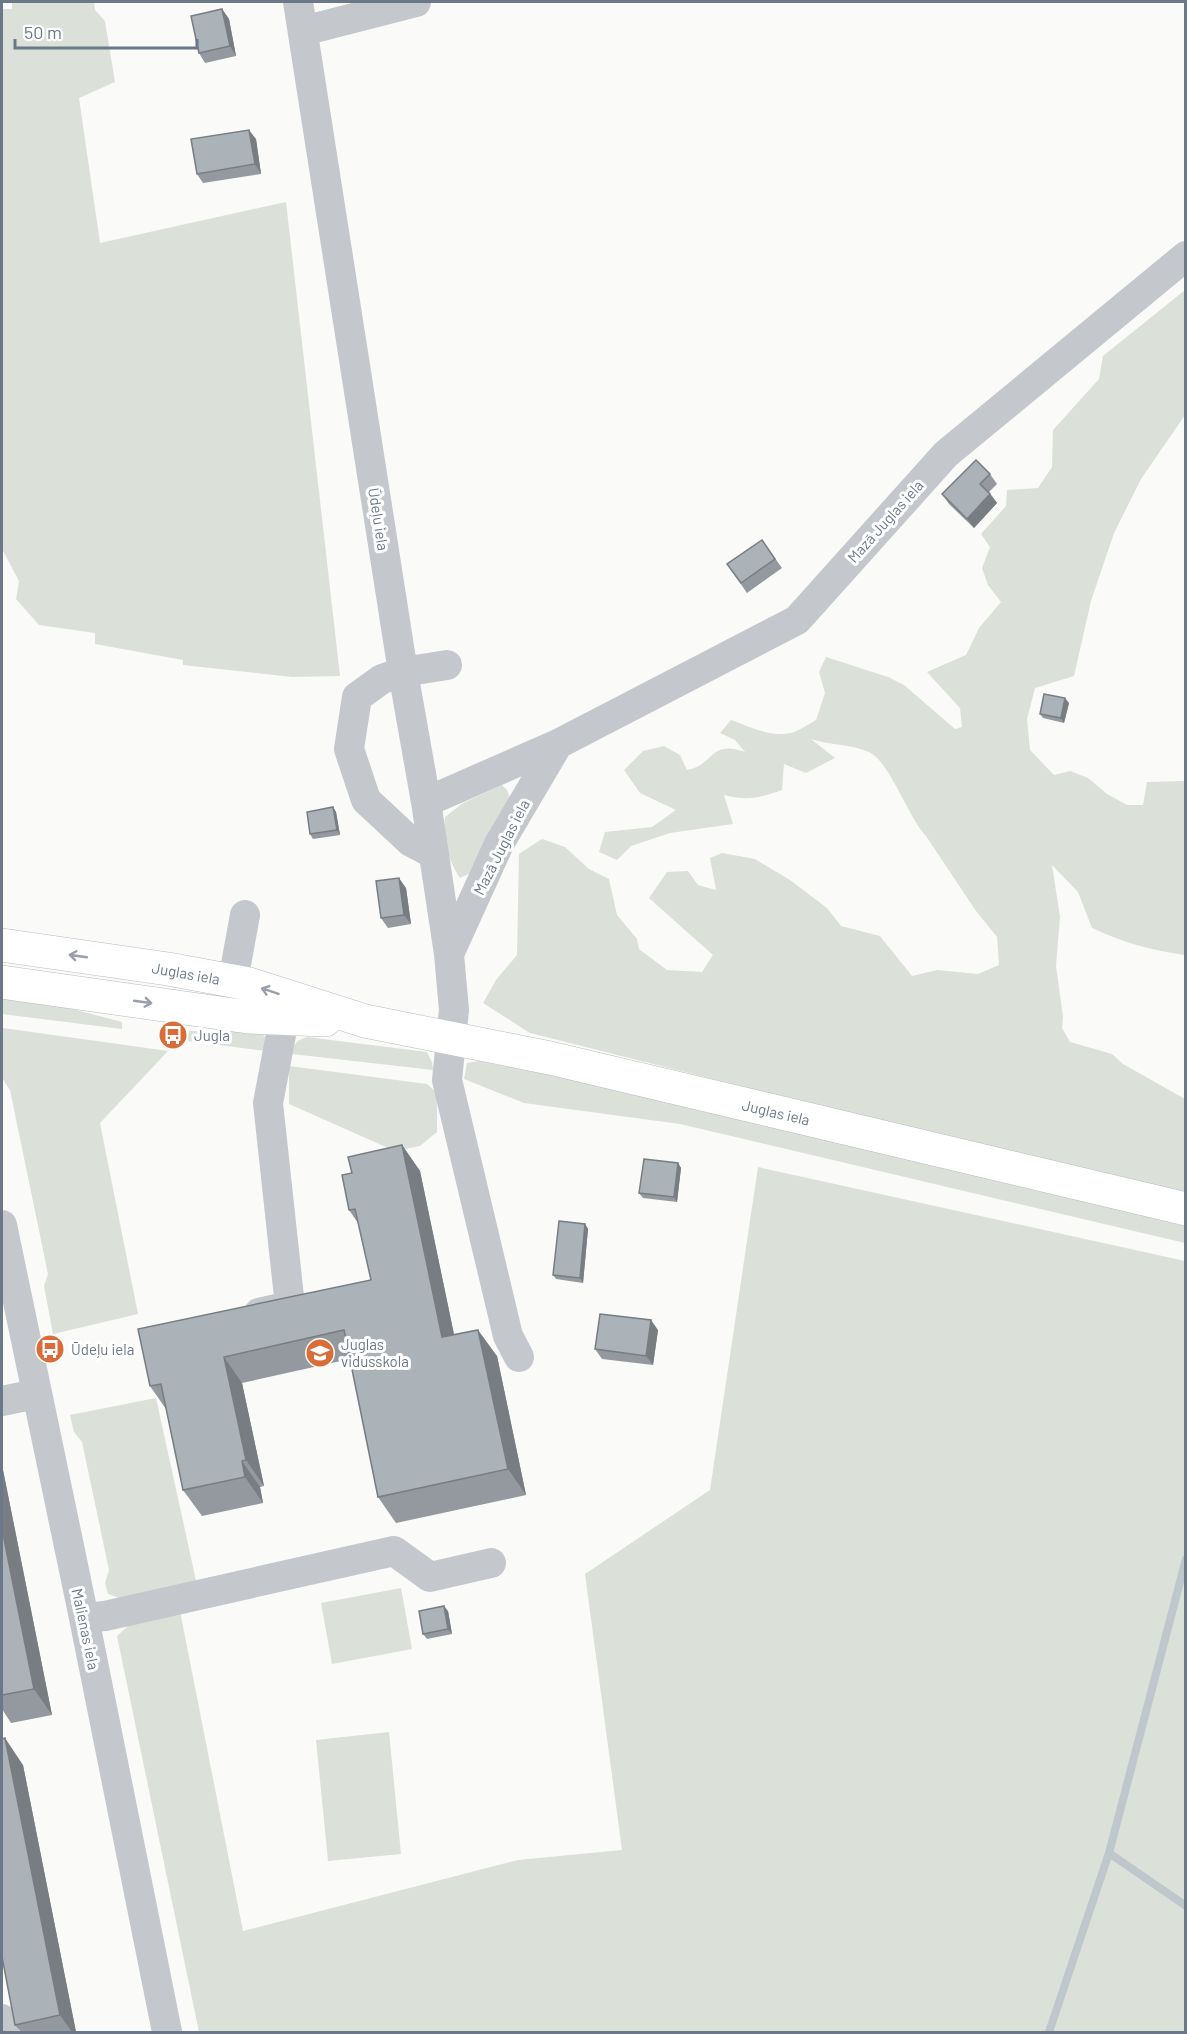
<svg xmlns="http://www.w3.org/2000/svg" width="1187" height="2034" viewBox="0 0 1187 2034" font-family="Barlow,sans-serif">
<style>
.green{fill:#dbe0d9}
.lines{fill:none;stroke-linecap:round;stroke-linejoin:round}
.stream{stroke:#bec7cc;stroke-width:8}
.major-casing{stroke:#b7bbbf;stroke-width:34}
.minor{stroke:#c4c7cb;stroke-width:30}
.major{stroke:#fff;stroke-width:33}
.wall{fill:#93999e}
.shaded-wall{fill:#787d81}
.building{fill:#abb2b8;stroke:#787d81;stroke-width:1.5}
.oneway{stroke:#97a0ab}
.labels{text-anchor:middle;dominant-baseline:central;stroke-width:6;stroke-linejoin:round;paint-order:stroke}
.street-label{font-size:15px;fill:#6b7887;stroke:#fff}
.poi-label{font-size:15px;fill:#6b7887;stroke:#fff;text-anchor:start}
</style>
<rect width="100%" height="100%" fill="#fafaf8"/>
<path class="green" d="M12 2H94L95 10 105 21 115 82 79 98 100 243 286 202 340 676 292 677 183 665V660L95 644V633L39 625 16 599 19 581 2 549V9H12Z
M1185 290V415L1141 479 1114 533 1091 601 1074 676 1035 688 1027 719 1030 750 1054 775 1070 771 1088 778 1107 794 1127 805H1143L1147 782 1185 781V955C1150 950 1124 943 1092 928L1078 892 1052 865 1060 917 1056 966 1063 1017 1062 1028 1070 1042 1112 1054 1123 1064 1185 1099V1198L530 1033 483 1003 496 980 517 955 519 854 542 839 565 847 589 869 609 879 617 915 637 939 639 949 667 970 702 972 713 955 649 898 667 872 688 871 698 885 716 890 710 858 722 853 755 859 790 880 827 908 841 926 880 936 912 976 937 970 978 974 999 965 997 937 976 911 926 836C908 817 890 762 869 752 851 744 829 745 811 739L835 758 806 773 784 764 782 790C759 798 748 801 724 795L733 824 670 833 631 846 617 860 599 852 605 832 652 827 676 810 640 793 624 770 643 751 664 746 680 755 687 770C715 765 709 739 745 752L735 740 720 733 731 720C751 727 773 739 794 732 801 729 809 724 816 720L825 693 819 672 826 657 888 677 904 685 955 729 962 727 960 708 927 672 966 655 979 628 1001 602 988 585 982 568 990 547 981 534 1006 506 1007 490 1038 488 1052 467 1053 430 1099 379 1103 356Z
M502 785 507 790 511 801 470 873 460 878C448 861 442 837 445 817L463 803Z
M2 997 42 1001 122 1022V1029L2 1014Z
M3 1028 168 1051 100 1123 138 1314 53 1334 44 1286 48 1274 10 1090 2 1078V1029Z
M189 1031 261 1032 266 1038V1051L188 1041Z
M307 1037 427 1052 432 1062 433 1070 292 1054C293 1044 297 1040 307 1037Z
M479 1061 650 1095 1185 1226V1243L680 1124 524 1103 464 1079 467 1063Z
M289 1066 427 1084 437 1093V1132L420 1146 395 1151 289 1104Z
M758 1167 1185 1261V2032H199L117 1636 130 1624 180 1611 243 1931 518 1860 622 1850 585 1574 710 1490Z
M156 1398 197 1585 122 1599 108 1594 105 1583 109 1570 82 1442 74 1432 70 1415Z
M401 1588 412 1649 332 1664 321 1603Z
M389 1732 401 1854 328 1861 316 1740Z"/>
<g class="lines">
<path class="stream" d="M1109 1853 1186 1906
M1049 2032 1109 1853 1186 1559"/>
<g class="major-casing">
<path id="major" d="M2 945 168 969 249 984 365 1021 550 1058 1186 1209
M2 982 248 1017 325 1020"/>
</g>
<path class="minor" d="M298 2 403 672 426 802 449 954 454 1010 447 1080 508 1336 519 1357
M303 31 416 2
M426 802 558 744
M434 854 411 842 366 800 349 749 357 697 382 679 403 672 447 665
M449 954 499 844 558 744 797 620 946 454 1186 256
M233 981 245 915
M2 1225 84 1618 167 2032
M259 1313 290 1306 268 1103 284 1019
M2 1401 36 1394
M84 1618 105 1616 394 1551 430 1577 491 1563
M2 2019 4 2032"/>
<use href="#major" class="major"/>
</g>
<path class="wall" d="M222 9 229 19 236 56 205 63 199 53Z
M256 139 261 174 203 183 197 174Z
M990 474 997 484 989 492 997 503 974 528 949 504 942 494Z
M762 540 782 568 747 593 727 564Z
M1069 703 1064 723 1043 718 1040 714Z
M333 807 336 812 340 835 313 839 310 834Z
M406 888 411 924 388 928 381 918Z
M402 1145 420 1171 454 1335 497 1356 526 1495 396 1523 378 1497 350 1359 242 1383 264 1486 260 1487 263 1503 202 1516 183 1490 166 1409 150 1386 371 1280 358 1223 349 1210 352 1173Z
M678 1163 681 1168 677 1202 643 1198 639 1193Z
M585 1224 588 1229 583 1283 556 1279 553 1275Z
M658 1330 653 1365 602 1359 595 1349Z
M2 1465 52 1715 11 1723 2 1709Z
M448 1611 452 1634 427 1639 423 1634Z
M23 1765 76 2032H21L15 2025Z"/>
<path class="shaded-wall" d="M222 9 229 19 236 56 230 46Z
M249 130 256 139 261 174 255 164Z
M990 494 997 503 974 528 967 519Z
M1065 698 1069 703 1064 723 1061 718Z
M333 807 336 812 340 835 337 830Z
M399 878 406 888 411 924 404 915Z
M402 1145 420 1171 460 1363 442 1337Z
M678 1163 681 1168 677 1202 674 1197Z
M585 1224 588 1229 583 1283 580 1278Z
M651 1320 658 1330 653 1365 646 1356Z
M478 1330 497 1356 526 1495 508 1469Z
M224 1357 242 1383 264 1486 246 1460Z
M242 1461 260 1487 263 1503 245 1477Z
M2 1465 52 1715 34 1689 2 1529Z
M444 1606 448 1611 452 1634 448 1629Z
M5 1738 23 1765 76 2032H72L60 2015Z"/>
<path class="building" d="M222 9 230 46 199 53 191 16Z
M249 130 255 164 197 174 191 139Z
M976 460 990 474 980 484 990 494 967 519 942 494Z
M762 540 775 559 741 583 727 564Z
M1044 694 1065 698 1061 718 1040 714Z
M333 807 337 830 310 834 307 812Z
M399 878 404 915 381 918 376 881Z
M402 1145 442 1337 478 1330 508 1469 378 1497 344 1330 224 1357 246 1460 242 1461 245 1477 183 1490 161 1384 150 1386 138 1329 371 1280 355 1209 349 1210 342 1175 352 1173 348 1157Z
M644 1159 678 1163 674 1197 639 1193Z
M559 1221 585 1224 580 1278 553 1275Z
M600 1314 651 1320 646 1356 595 1349Z
M2 1529 34 1689 2 1695Z
M444 1606 448 1629 423 1634 419 1611Z
M5 1738 60 2015 15 2025 2 1957V1739Z"/>
<defs><path id="oneway-shaft" d="M-6 0H5M1.5-3L5.5 0L1.5 3" fill="none" stroke-width="1.6" stroke-linecap="round" stroke-linejoin="round" transform="scale(1.5)"/></defs>
<g class="oneway">
<use href="#oneway-shaft" transform="translate(78 956) rotate(-172)"/>
<use href="#oneway-shaft" transform="translate(270 991) rotate(-162)"/>
<use href="#oneway-shaft" transform="translate(143 1002) rotate(8)"/>
</g>
<defs>
<g id="bus-disc" transform="scale(1.5)"><circle r="9.5" fill="#d86d3a" stroke="#fff"/><path d="M-5-6H5V4H4V6H2V4H-2V6H-4V4H-5ZM-3.5-4V0h7V-4ZM-3.5 1.2v1.5H-2V1.2ZM2 1.2v1.5H3.5V1.2Z" fill="#fff"/></g>
<g id="school-disc" transform="scale(1.5)"><circle r="9.5" fill="#d86d3a" stroke="#fff"/><path d="M0-5L7-2L0 1L-7-2ZM-4 1L0 2.5L4 1V4Q0 6-4 4Z" fill="#fff"/></g>
</defs>
<g fill-rule="evenodd">
<use href="#bus-disc" x="173" y="1035"/>
<use href="#bus-disc" x="50" y="1349"/>
<use href="#school-disc" x="320" y="1353"/>
</g>
<g class="labels">
<g class="street-label">
<text transform="translate(379 519) rotate(81)">Ūdeļu iela</text>
<text transform="translate(885 521) rotate(-48)">Mazā Juglas iela</text>
<text transform="translate(501 847) rotate(-63)">Mazā Juglas iela</text>
<text transform="translate(186 973) rotate(10)">Juglas iela</text>
<text transform="translate(776 1112) rotate(13)">Juglas iela</text>
<text transform="translate(86 1629) rotate(78)">Malienas iela</text>
</g>
<g class="poi-label">
<text x="194" y="1035">Jugla</text>
<text x="341" y="1344">Juglas<tspan x="341" dy="17">vidusskola</tspan></text>
<text x="71" y="1349">Ūdeļu iela</text>
</g>
</g>
<rect width="1187" height="2034" fill="none" stroke="#6b7887" stroke-width="6"/>
<path d="M15 39v9h182v-9" fill="none" stroke="#6b7887" stroke-width="3"/>
<text x="24" y="39" font-size="18" fill="#6b7887" stroke="#ffffff" stroke-width="4.5" paint-order="stroke">50 m</text>
</svg>
